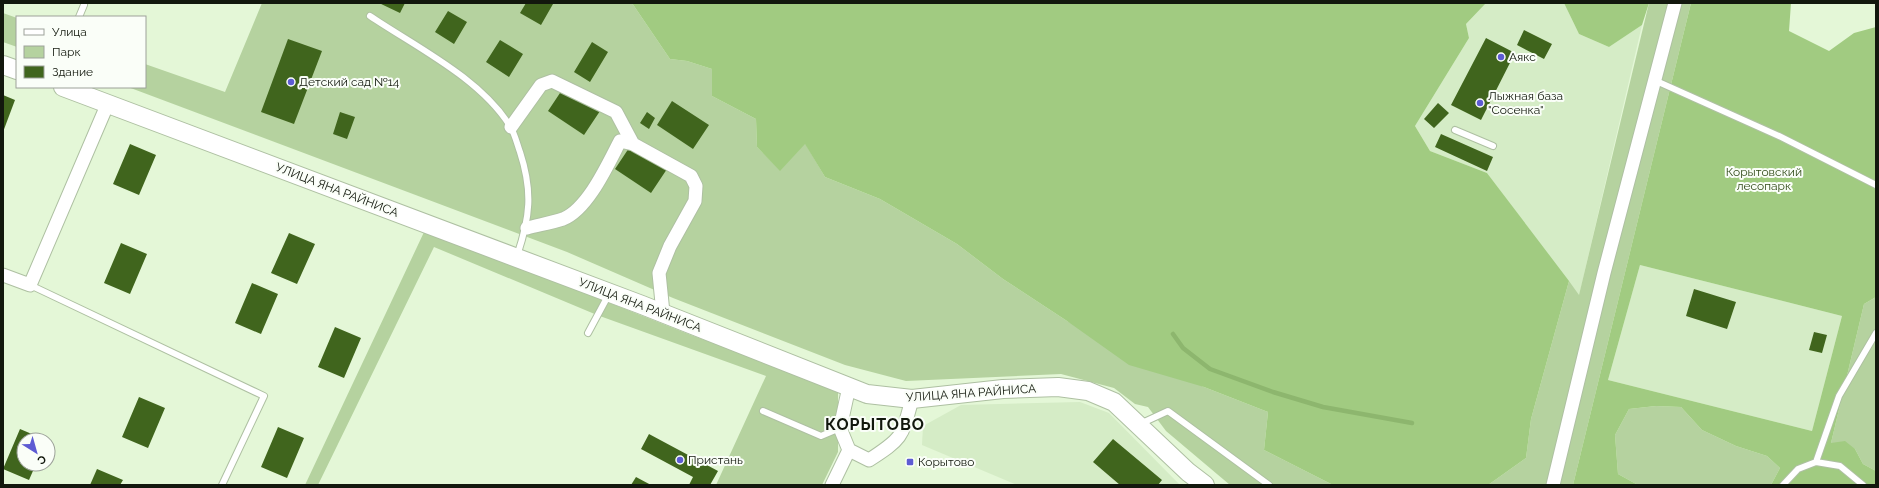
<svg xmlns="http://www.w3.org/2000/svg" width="1879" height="488" viewBox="0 0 1879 488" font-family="Raleway,sans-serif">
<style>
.built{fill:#d5ecc6}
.green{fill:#b5d29f}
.forest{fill:#a1cb81;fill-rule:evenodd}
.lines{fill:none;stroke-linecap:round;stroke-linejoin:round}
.stream{stroke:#8db66e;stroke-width:4.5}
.building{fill:#40651d}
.lane-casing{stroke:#aec0a2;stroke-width:8}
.street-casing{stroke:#aec0a2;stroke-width:15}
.secondary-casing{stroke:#aec0a2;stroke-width:20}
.lane{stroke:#fff;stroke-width:6}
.street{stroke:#fff;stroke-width:13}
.secondary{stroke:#fff;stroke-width:18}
.poi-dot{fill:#5d5bd3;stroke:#fafef8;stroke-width:1.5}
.labels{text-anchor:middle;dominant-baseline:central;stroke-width:4;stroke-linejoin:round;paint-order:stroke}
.poi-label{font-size:12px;fill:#12180d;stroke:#fafef8;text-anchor:start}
.park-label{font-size:12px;fill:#314b19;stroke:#fafef8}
.street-label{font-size:12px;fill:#12180d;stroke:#fafef8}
.district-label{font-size:16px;font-weight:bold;letter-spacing:1px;fill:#12180d;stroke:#fafef8}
</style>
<rect width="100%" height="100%" fill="#e4f7d7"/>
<path class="built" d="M1486 3H1564L1579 34 1609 47 1642 25 1579 296 1487 173 1430 151 1415 126 1469 38 1466 24Z
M1640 265 1842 316 1812 431 1608 380Z
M1080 402 1109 413 1180 485H1017L922 445 923 426 961 405Z"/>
<path class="green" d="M262 3H632L670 59 687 61 712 69V96L756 119 757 147 780 170 805 143 825 177 880 199 957 244 1003 279 1067 321 1204 387 1268 412 1264 450 1333 485H1230L1166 431 1148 407 1135 404 1114 388 1061 374 906 381 845 365 673 298 567 252 128 87H145V64L225 92Z
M1649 3H1691L1573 485H1488L1526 458 1531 419 1569 281 1579 295Z
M3 13 17 18V47L3 42Z
M425 230 691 335 838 389V452L822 485H716L766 376 597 315 434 247 318 485H305Z
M1876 297V471L1863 464 1855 449 1831 443 1864 304Z
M1656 406 1681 407 1702 430 1736 446 1767 456 1780 468 1771 485H1638L1618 474 1615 435 1629 409Z"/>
<path class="forest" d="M632 3H1486L1466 24 1469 38 1415 126 1430 151 1487 173 1569 281 1531 419 1526 458 1488 485H1333L1264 450 1268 412 1204 387 1129 365 1067 321 1003 279 957 244 880 199 825 177 805 144 780 171 757 147 756 119 712 96V69L687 61 670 59Z
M1564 3H1649L1642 25 1609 47 1579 34Z
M1691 3H1791L1789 31 1829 51 1854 33 1876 27V297L1864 304 1831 443 1845 441 1855 449 1863 464 1876 471V485H1771L1780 468 1767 456 1736 446 1702 430 1681 407 1656 406 1629 409 1615 435 1618 474 1638 485H1573ZM1640 265 1842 316 1812 431 1608 380Z"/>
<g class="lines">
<path class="stream" d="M1173 334 1183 348 1210 369 1273 392 1323 407 1412 423"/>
</g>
<path class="building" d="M379 3H405L400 13Z
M526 3H552L553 4 541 25 520 13Z
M448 11 467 22 454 44 435 32Z
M1524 30 1552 44 1544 59 1517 45Z
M1486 38 1515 53 1481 120 1451 105Z
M288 39 322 51 294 124 261 112Z
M500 40 523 54 509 77 486 62Z
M592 42 608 52 590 82 574 72Z
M564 87 600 111 584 135 548 111Z
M3 95 15 100 3 132Z
M672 101 709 125 693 149 657 125Z
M1438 103 1449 113 1434 128 1424 119Z
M340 112 355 117 347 139 333 134Z
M647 112 655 118 649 129 640 123Z
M1441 134 1493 157 1487 171 1435 147Z
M130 144 156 155 139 195 113 184Z
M631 145 667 169 651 193 615 169Z
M289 233 315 244 297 284 271 273Z
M121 243 147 254 130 294 104 283Z
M252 283 278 294 261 334 235 323Z
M1694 289 1736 302 1727 329 1686 316Z
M335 327 361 338 344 378 318 367Z
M1814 332 1827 335 1822 353 1809 350Z
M139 397 165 408 148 448 122 437Z
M278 427 304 438 287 478 261 467Z
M20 429 46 440H24V464H36L29 480 3 469Z
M649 434 718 471 710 485H689L693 477 641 449Z
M1113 439 1162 480 1158 485H1120L1093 462Z
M97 469 123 480 120 485H90Z
M636 477 651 485H631Z"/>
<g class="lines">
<g class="lane-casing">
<path id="lane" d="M370 16C416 47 480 78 510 126 515 134 517 144 520 152 533 192 530 217 517 256
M79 17 84 5
M1654 80 1779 136 1876 185
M1455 130 1493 146
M30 285 264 396 222 485
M588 333 609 294
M763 411 821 436 840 428
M1140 424 1168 411 1269 485
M1816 462 1839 396 1876 333
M1783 485 1798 469 1816 462 1840 466 1863 485"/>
</g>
<g class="street-casing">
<path id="street" d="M511 127 541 85 552 81 616 112 633 144
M527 228C538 225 551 223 563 219 588 209 608 164 620 141L633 144 691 176 696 186 695 201 670 246 659 273 663 313
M3 275 30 285 108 103
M849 387 840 428 849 450 869 460C903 438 902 437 912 399
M832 485 849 450
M1553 485 1604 273 1675 3"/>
</g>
<g class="secondary-casing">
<path id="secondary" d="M3 65 17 70
M63 87 642 305 867 394 912 399 1003 389 1058 387 1088 391 1114 402 1188 472 1205 485"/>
</g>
<use href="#lane" class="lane"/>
<use href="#street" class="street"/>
<use href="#secondary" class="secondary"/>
</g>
<g class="poi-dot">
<circle cx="1501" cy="57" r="4"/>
<circle cx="291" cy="82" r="4"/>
<circle cx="1480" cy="103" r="4"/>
<circle cx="680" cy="460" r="4"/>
<rect x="906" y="458" width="8" height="8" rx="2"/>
</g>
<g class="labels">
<g class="poi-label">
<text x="1509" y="57">Аякс</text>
<text x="299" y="82">Детский сад №14</text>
<text x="1488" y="96">Лыжная база<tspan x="1488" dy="14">"Сосенка"</tspan></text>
<text x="688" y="460">Пристань</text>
<text x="918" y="462">Корытово</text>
</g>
<g class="park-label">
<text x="1764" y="172">Корытовский<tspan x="1764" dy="14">лесопарк</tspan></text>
</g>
<g class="street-label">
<text transform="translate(337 190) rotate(21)">УЛИЦА ЯНА РАЙНИСА</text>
<text transform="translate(640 305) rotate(21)">УЛИЦА ЯНА РАЙНИСА</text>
<text transform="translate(971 393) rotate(-4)">УЛИЦА ЯНА РАЙНИСА</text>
</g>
<g class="district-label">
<text x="875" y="424">КОРЫТОВО</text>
</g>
</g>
<rect width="1879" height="488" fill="none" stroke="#12180d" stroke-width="8"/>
<rect x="16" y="16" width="130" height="72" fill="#fafef8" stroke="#9da29a"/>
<rect x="24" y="29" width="20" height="6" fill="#ffffff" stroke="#9da29a"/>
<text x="52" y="36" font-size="12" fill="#12180d">Улица</text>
<rect x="24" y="46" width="20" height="12" fill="#b5d29f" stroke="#9da29a"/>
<text x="52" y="56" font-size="12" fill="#12180d">Парк</text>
<rect x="24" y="66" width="20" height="12" fill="#40651d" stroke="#9da29a"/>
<text x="52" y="76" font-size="12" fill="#12180d">Здание</text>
<g transform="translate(36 452) rotate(143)"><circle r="19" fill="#fafef8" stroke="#9da29a"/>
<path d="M0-3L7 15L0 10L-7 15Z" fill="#5d5bd3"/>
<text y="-6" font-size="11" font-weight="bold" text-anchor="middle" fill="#12180d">С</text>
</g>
</svg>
